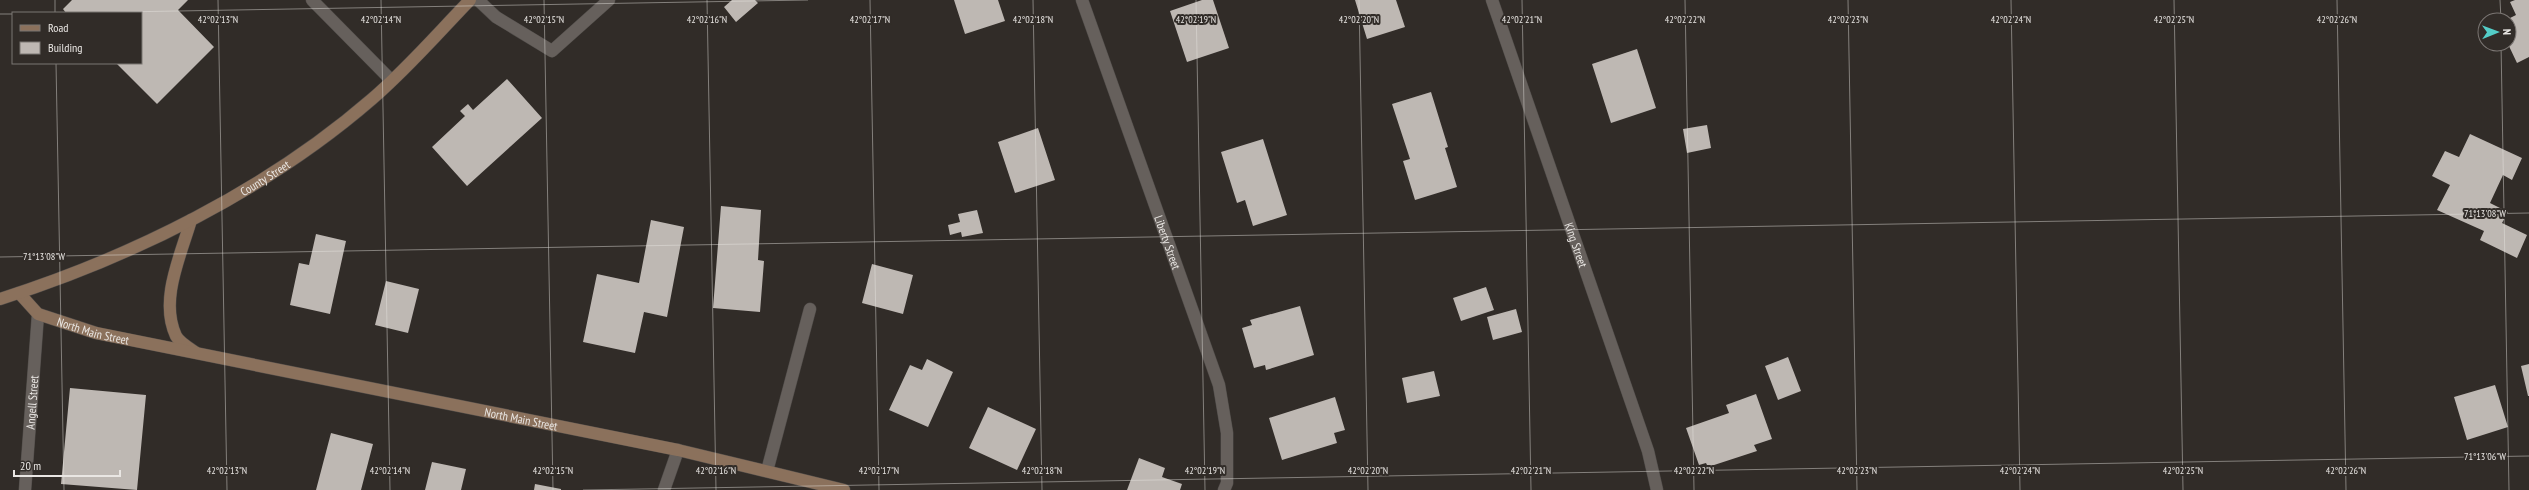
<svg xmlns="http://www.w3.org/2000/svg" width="2529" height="490" viewBox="0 0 2529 490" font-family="'PT Sans Narrow',sans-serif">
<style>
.building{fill:#beb8b3}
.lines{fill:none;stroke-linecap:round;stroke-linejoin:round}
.lane-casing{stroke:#4f4b48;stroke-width:13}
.street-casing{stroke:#4f4b48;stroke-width:13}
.secondary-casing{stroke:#4f4b48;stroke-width:13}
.lane{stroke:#66605c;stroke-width:12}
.street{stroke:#66605c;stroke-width:12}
.secondary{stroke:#8b715c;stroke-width:12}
.ticks{fill:none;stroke:#e9e6e3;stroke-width:1;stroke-opacity:0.45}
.labels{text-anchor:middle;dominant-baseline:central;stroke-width:4;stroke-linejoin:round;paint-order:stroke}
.street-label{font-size:12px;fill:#e9e6e3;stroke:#312c28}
.ticks-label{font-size:10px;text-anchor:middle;fill:#e9e6e3;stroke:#312c28;stroke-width:4;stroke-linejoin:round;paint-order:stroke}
</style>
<rect width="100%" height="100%" fill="#312c28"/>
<path class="building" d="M72 0H188L178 10 214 47 157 104 116 63H141V13H66L63 9Z
M732 0H755L758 3 736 22 724 7Z
M954 0H998L1005 21 965 34Z
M1202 0H1213L1229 48 1187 62 1170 11Z
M1355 0H1396L1405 27 1367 39Z
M2515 0H2529V57L2517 63 2508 44 2509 20H2506L2516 15 2510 2Z
M1637 49 1656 108 1611 123 1592 64Z
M507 79 542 118 467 186 432 147 465 116 460 111 468 104 473 110Z
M1431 92 1448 147 1445 148 1457 187 1415 200 1403 161 1410 159 1392 104Z
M1707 125 1711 148 1687 153 1683 129Z
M1038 128 1055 180 1015 193 998 142Z
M2470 134 2522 158 2512 180 2503 175 2490 203 2508 212 2502 223 2527 235 2517 258 2480 240 2484 231 2437 210 2450 185 2432 176 2445 151 2459 157Z
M1263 139 1287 215 1253 226 1245 200 1237 203 1221 152Z
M721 206 761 210 758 260 764 261 760 312 713 308Z
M977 210 983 233 962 237 961 232 950 235 948 225 960 222 958 214Z
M651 220 684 227 667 317 644 312 635 353 583 342 597 274 639 283Z
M316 234 346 241 330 314 290 305 299 263 309 265Z
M872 264 913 275 903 314 862 303Z
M386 281 419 289 408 333 375 325Z
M1486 287 1494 310 1461 321 1453 298Z
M1300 306 1314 355 1266 370 1265 365 1254 368 1242 328 1252 325 1250 320Z
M1516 309 1522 332 1493 340 1487 317Z
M1788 357 1801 391 1778 400 1765 366Z
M927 359 953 372 928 427 889 410 910 365 922 370Z
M2529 364V396H2528L2521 366Z
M1434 371 1440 396 1407 403 1402 378Z
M2495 385 2508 427 2467 440 2454 397Z
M70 388 146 395 137 490 61 484Z
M1756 394 1772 439 1754 445 1757 451 1708 467 1706 463 1699 465 1686 428 1729 413 1726 405Z
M1335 397 1345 430 1334 433 1337 443 1282 460 1269 418Z
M988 407 1036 429 1017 470 969 448Z
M331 433 373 444 361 490H316Z
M1139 458 1165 468 1162 477 1182 484 1180 490H1127Z
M432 462 466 469 461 490H425Z
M535 484 561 489V490H534Z"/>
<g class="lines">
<g class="lane-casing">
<path id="lane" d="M312 0 391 80
M478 0 496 17 552 51 609 0
M767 471 810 309"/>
</g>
<g class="street-casing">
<g id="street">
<path id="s1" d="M1082 0 1219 385 1227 433V483L1224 490"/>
<path id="s2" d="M1492 0 1648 451 1657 490"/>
<path id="s3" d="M25 490 38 314"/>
<path d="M664 490 678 450"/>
</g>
</g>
<g class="secondary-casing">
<g id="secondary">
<path d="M191 220C181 255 159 300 176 336 179 342 189 348 195 352"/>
<path id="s4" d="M19 293 38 314 96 333 678 450 844 490"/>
<path id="s5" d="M0 299C132 257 267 190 372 99 407 69 438 33 470 0"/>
</g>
</g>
<use href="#lane" class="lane"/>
<use href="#street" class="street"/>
<use href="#secondary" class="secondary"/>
</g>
<path class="ticks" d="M55 0V13M218 0 227 490M381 0 390 490M544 0 553 490M707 0 716 490M870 0 879 490M1033 0 1042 490M1196 0 1205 490M1359 0 1368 490M1522 0 1531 490M1685 0 1694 490M1848 0 1857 490M2011 0 2020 490M2174 0 2183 490M2337 0 2346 490M2500 0 2501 20M63 13 808 0M0 14H13M2501 44 2509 490M56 63 64 490M0 257 2529 213M583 490 2529 456"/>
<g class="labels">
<g class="street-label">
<text stroke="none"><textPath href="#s5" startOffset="292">County Street</textPath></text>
<text stroke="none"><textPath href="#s1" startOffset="257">Liberty Street</textPath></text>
<text stroke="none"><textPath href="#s2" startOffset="259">King Street</textPath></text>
<text stroke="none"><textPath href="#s4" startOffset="86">North Main Street</textPath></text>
<text stroke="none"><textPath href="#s3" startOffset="88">Angell Street</textPath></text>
<text stroke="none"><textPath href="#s4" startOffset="523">North Main Street</textPath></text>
</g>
</g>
<g class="ticks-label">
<text x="218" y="23">42°02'13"N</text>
<text x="381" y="23">42°02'14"N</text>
<text x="544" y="23">42°02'15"N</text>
<text x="707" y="23">42°02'16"N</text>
<text x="870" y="23">42°02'17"N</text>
<text x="1033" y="23">42°02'18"N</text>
<text x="1196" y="23">42°02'19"N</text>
<text x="1359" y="23">42°02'20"N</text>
<text x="1522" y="23">42°02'21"N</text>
<text x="1685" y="23">42°02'22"N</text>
<text x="1848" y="23">42°02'23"N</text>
<text x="2011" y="23">42°02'24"N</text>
<text x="2174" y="23">42°02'25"N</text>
<text x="2337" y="23">42°02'26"N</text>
<text x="2485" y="217">71°13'08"W</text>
<text x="44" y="260">71°13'08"W</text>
<text x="2485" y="460">71°13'06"W</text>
<text x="227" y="474">42°02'13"N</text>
<text x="390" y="474">42°02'14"N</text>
<text x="553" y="474">42°02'15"N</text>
<text x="716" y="474">42°02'16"N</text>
<text x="879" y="474">42°02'17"N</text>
<text x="1042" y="474">42°02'18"N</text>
<text x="1205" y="474">42°02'19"N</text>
<text x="1368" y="474">42°02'20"N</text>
<text x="1531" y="474">42°02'21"N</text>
<text x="1694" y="474">42°02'22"N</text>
<text x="1857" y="474">42°02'23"N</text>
<text x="2020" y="474">42°02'24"N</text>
<text x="2183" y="474">42°02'25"N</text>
<text x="2346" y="474">42°02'26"N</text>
</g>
<rect x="12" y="12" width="130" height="52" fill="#312c28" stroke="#7b7673"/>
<rect x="20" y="25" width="20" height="6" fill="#8b715c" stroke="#7b7673"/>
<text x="48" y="32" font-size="12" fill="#e9e6e3">Road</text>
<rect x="20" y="42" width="20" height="12" fill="#beb8b3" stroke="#7b7673"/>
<text x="48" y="52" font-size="12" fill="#e9e6e3">Building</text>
<g transform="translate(2497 32) rotate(89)"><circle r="19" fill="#312c28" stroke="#7b7673"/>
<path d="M0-3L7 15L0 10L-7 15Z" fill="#54cdc7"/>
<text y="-6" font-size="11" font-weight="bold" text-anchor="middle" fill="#e9e6e3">N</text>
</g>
<path d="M14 470v6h106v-6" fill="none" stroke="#e9e6e3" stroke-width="2"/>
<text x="20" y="470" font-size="12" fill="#e9e6e3" stroke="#312c28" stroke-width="3" paint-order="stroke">20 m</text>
</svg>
